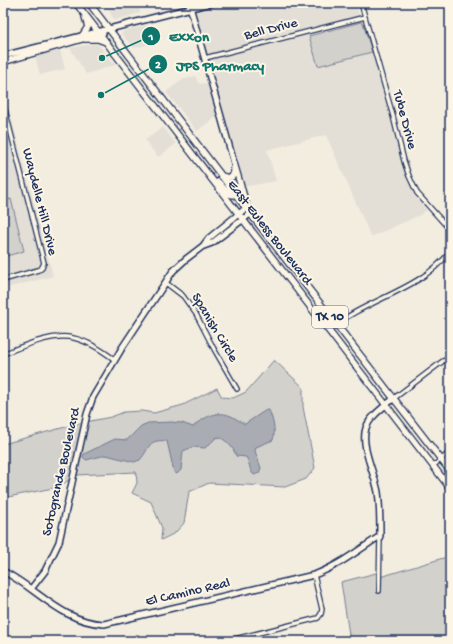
<svg xmlns="http://www.w3.org/2000/svg" width="453" height="644" viewBox="0 0 453 644" font-family="'Gochi Hand',sans-serif">
<style>
.built{fill:#e3dfd6}
.green{fill:#d3d1cc;stroke:#778095}
.water{fill:#a9acb3;stroke:#707a91}
.lines{fill:none;stroke-linecap:round;stroke-linejoin:round}
.street-casing{stroke:#1b2f5e;stroke-width:6}
.secondary-casing{stroke:#1b2f5e;stroke-width:8}
.primary-casing{stroke:#1b2f5e;stroke-width:8}
.street{stroke:#fcf5e5;stroke-width:3.5}
.secondary{stroke:#fcf5e5;stroke-width:5}
.primary{stroke:#fcf5e5;stroke-width:5.5}
.labels{text-anchor:middle;dominant-baseline:central;stroke-width:4;stroke-linejoin:round;paint-order:stroke}
.shield{fill:#fcf5e5;stroke:#5e6a86;stroke-width:1}
.shield-label{font-size:13px;font-weight:bold;fill:#1b2f5e}
.street-label{font-size:14px;fill:#1b2f5e;stroke:#fcf5e5}
.leader{fill:none;stroke:#0f766e;stroke-width:1.5}
.callout-dot{fill:#0f766e;stroke:#fcf5e5;stroke-width:1.5}
.mark-label{font-size:12px;text-anchor:middle;font-weight:bold;fill:#fff}
.callout-label{font-size:15px;text-anchor:middle;font-weight:bold;fill:#0f766e;stroke:#fcf5e5;stroke-width:4;stroke-linejoin:round;paint-order:stroke}
</style>
<rect width="100%" height="100%" fill="#f3ede0"/>
<filter id="ink" filterUnits="userSpaceOnUse"><feTurbulence type="fractalNoise" baseFrequency=".025" numOctaves="2"/><feDisplacementMap in="SourceGraphic" scale="8" xChannelSelector="R" yChannelSelector="G"/><feConvolveMatrix kernelMatrix="1 2 1 2 8 2 1 2 1" color-interpolation-filters="sRGB"/></filter>
<g filter="url(#ink)">
<path class="built" d="M104 3H140V13L115 20 111 15 109 9H106Z
M227 3H356L359 16 307 30 318 65 372 52 407 179 416 198 427 210 420 215 371 237 326 135 267 150 276 181 243 187 195 13 196 11Z
M147 25 151 44 134 48 121 34 124 31Z
M91 44H98L115 65 86 74 70 48Z
M60 50 65 69 40 75 35 56Z
M195 76 199 84 208 83 217 116 197 131 166 92 182 80Z
M3 86 53 276 3 289Z
M163 127 176 144 158 157 145 140Z"/>
<path class="green" d="M361 22 363 23 372 52 318 66 309 36Z
M11 199 24 251 3 257V201Z
M274 360 303 387V407L315 468 306 479 285 487 209 483 189 492 184 523 175 533 161 540 162 528 151 502 132 493 137 483 136 472 77 475 58 487 3 498V444L80 423 111 417 124 412 142 411 154 413 183 405 217 388 222 397 233 398 246 392Z
M450 556V641H350L341 582 376 573 380 577Z"/>
<path class="water" d="M266 410H269C273 420 276 430 273 440L256 447 255 451 261 468 259 473 254 475C249 470 250 463 246 457L236 456C234 448 225 438 217 437L205 448 193 447 183 451 181 470 177 474 174 472 167 441C147 439 151 447 140 460L134 462 106 455 86 460 83 457 84 454 115 439 127 440 141 426 148 423 171 422 182 423 193 427C204 417 217 410 231 416 236 418 240 422 245 424Z"/>
<g class="lines">
<g class="street-casing">
<path id="street" d="M361 3 393 116 404 161 409 176 417 193 450 230
M205 58 365 17
M3 102 44 263 41 269 38 270 3 280
M166 283 183 296 196 314 214 349 237 389
M329 330C367 298 418 292 450 252
M3 354C21 347 48 335 68 337 85 339 102 350 115 360
M393 399 443 361 450 358
M433 466 450 452
M379 591 380 536
M227 641 318 618 321 614 322 609 314 575"/>
</g>
<g class="secondary-casing">
<path id="secondary" d="M189 3 234 163
M3 56 211 3
M3 62 103 33
M204 246 212 243 250 214
M3 571C38 589 62 622 104 624L314 575C338 566 359 550 380 536 380 521 380 506 378 492 375 474 360 446 366 428 370 416 384 407 393 399
M31 589 45 571 59 542 87 414 93 397 122 348 173 271 186 259 203 246 209 238 246 208"/>
</g>
<g class="primary-casing">
<path id="primary" d="M76 3 450 488
M89 3 253 217 450 471
M82 36 88 27 85 17
M85 39H98L106 42
M234 163 247 207
M221 176 229 178 232 177 234 172V168
M218 182C225 189 231 201 240 191V185"/>
</g>
<use href="#street" class="street"/>
<use href="#secondary" class="secondary"/>
<use href="#primary" class="primary"/>
</g>
</g>
<g class="labels">
<rect class="shield" x="312" y="306" width="36" height="22" rx="3"/>
<g class="shield-label">
<text x="330" y="317">TX 10</text>
</g>
<g class="street-label">
<text transform="translate(271 30) rotate(-14)">Bell Drive</text>
<text transform="translate(404 120) rotate(75)">Tube Drive</text>
<text transform="translate(39 202) rotate(76)">Waydelle Hill Drive</text>
<text transform="translate(269 233) rotate(52)">East Euless Boulevard</text>
<text transform="translate(214 328) rotate(59)">Spanish Circle</text>
<text transform="translate(62 472) rotate(-77)">Sotogrande Boulevard</text>
<text transform="translate(188 593) rotate(-13)">El Camino Real</text>
</g>
</g>
<path class="leader" d="M102 58L151 36M101 95L158 64"/>
<g class="callout-dot">
<circle cx="102" cy="58" r="4"/>
<circle cx="101" cy="95" r="4"/>
<circle cx="151" cy="36" r="10"/>
<circle cx="158" cy="64" r="10"/>
</g>
<g class="mark-label">
<text x="151" y="40">1</text>
<text x="158" y="68">2</text>
</g>
<g class="callout-label">
<text x="189" y="41">Exxon</text>
<text x="220" y="70">JPS Pharmacy</text>
</g>
<rect width="453" height="644" fill="none" stroke="#fcf5e5" stroke-width="16"/>
<rect x="8" y="8" width="437" height="628" fill="none" stroke="#1b2f5e" stroke-width="1.5" filter="url(#ink)"/>
</svg>
